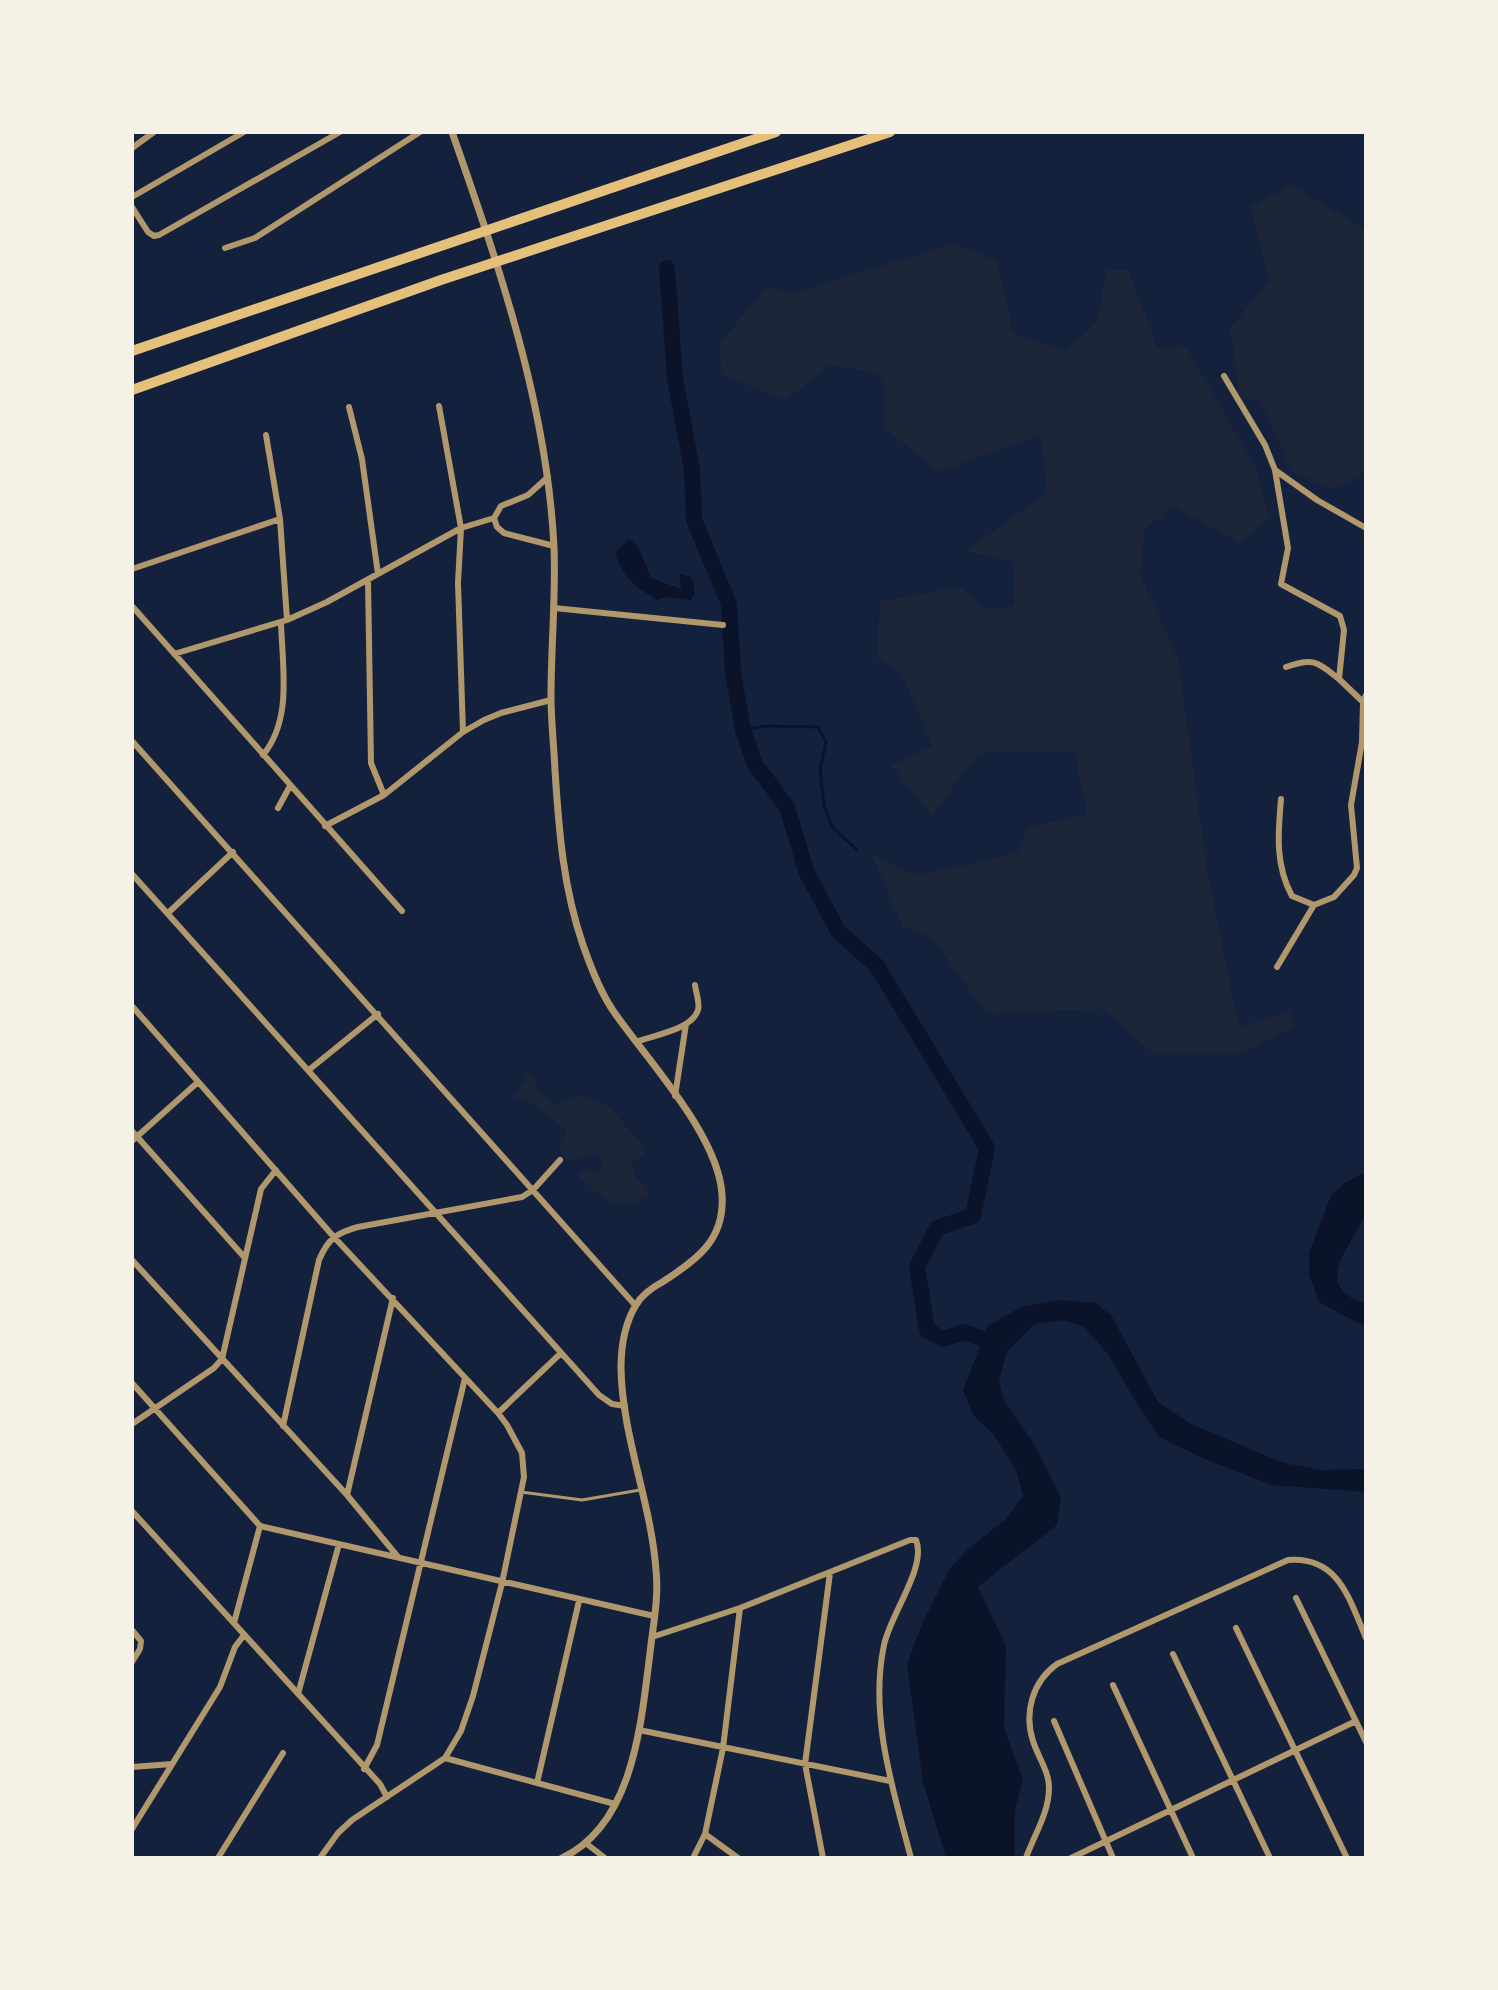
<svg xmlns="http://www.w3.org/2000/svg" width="1498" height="1990" viewBox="0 0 1498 1990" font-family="Inter,sans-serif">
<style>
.green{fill:#1d2539}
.water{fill:#0b132b}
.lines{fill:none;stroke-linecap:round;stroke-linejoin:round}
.stream{stroke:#0b132b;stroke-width:3}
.river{stroke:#0b132b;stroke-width:16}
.service{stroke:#b1986c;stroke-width:3}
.minor{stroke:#b1986c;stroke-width:6}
.tertiary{stroke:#b1986c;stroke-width:7}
.motorway{stroke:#e5c07b;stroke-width:10}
</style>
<rect width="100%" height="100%" fill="#14213d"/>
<path class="green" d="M1290 185 1366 229V472L1331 490 1292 471 1259 399 1240 400 1230 328 1269 282 1251 207Z
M951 244 997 260 1013 333 1066 351 1097 322 1106 270H1128L1158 348 1186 347 1256 468 1270 518 1240 543 1172 506 1145 529 1140 576 1178 658 1207 869 1239 1027 1289 1011 1294 1026 1243 1053H1153L1103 1009 986 1013 930 935 903 927 871 853 917 876 1017 853 1028 827 1087 814 1075 752 978 753 932 816 891 765 933 746 901 673 877 658 880 601 961 587 985 609 1014 606 1015 562 966 551 1048 492 1040 435 938 472 885 428 883 374 831 365 785 400 721 374 720 343 767 286 790 295Z
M530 1072 540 1092 556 1105 578 1096 607 1105 645 1147 643 1156 632 1163 634 1176 647 1186 649 1196C615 1213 603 1199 579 1176L583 1170 599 1172 602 1160C589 1149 581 1161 567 1160L559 1150 567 1131C552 1118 532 1099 512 1098Z"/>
<path class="water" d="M630 539 639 548 651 578 681 589 679 573 692 578 695 593 691 600 665 597 657 600C634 585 623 579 615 552Z
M1366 1171C1366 1183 1369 1199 1366 1210 1358 1243 1305 1284 1366 1304V1327L1319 1302 1309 1275V1253L1331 1195 1345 1183Z
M1061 1300 1095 1303 1111 1315 1158 1402 1191 1424 1284 1463 1321 1470 1366 1469V1492L1272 1485 1207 1460 1159 1437 1134 1399 1108 1354 1084 1327 1064 1320 1035 1324 1007 1352 999 1380 1004 1401 1033 1442 1061 1498 1057 1525 978 1587 1006 1646 1004 1727 1023 1780 1015 1810V1858H946L923 1782 907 1665 921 1626 950 1568 970 1547 1005 1520 1023 1496 1016 1470 994 1435 973 1415 963 1390 988 1326 1021 1307Z"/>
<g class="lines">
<path class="stream" d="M743 730 766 726 818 727 826 742 820 770 824 805 832 827 857 850"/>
<path class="river" d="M667 268 675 378 692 470 694 520 729 604 733 672 743 730 755 764 787 807 807 873 838 931 877 966 987 1148 973 1216 937 1228 917 1267 927 1330 943 1339 963 1332 992 1342"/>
<path class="service" d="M521 1492 582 1500 640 1490"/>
<path class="minor" d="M132 148 154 132
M132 197 244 132
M132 207 148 232 154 236 159 235 340 132
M225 248 255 238 420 132
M1224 376 1265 445 1275 470 1288 548 1281 584 1340 616 1344 630 1339 679 1363 702
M439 406 461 528 458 583 463 732
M349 407 362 459 378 574
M266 435 280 519 287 620
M1275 470 1317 500 1366 528
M548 477 528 495 501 506 494 518 497 527 504 533 554 546
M132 569 280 519
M368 580 371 763 384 795
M132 606 402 911
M554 608 723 625
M174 654 287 620 327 602 461 528 494 518
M1286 667C1314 657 1317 662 1339 679
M132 741 635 1305
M263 755C293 719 282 665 281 622
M1281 799C1278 833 1275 865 1292 896L1314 905
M278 808 290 786
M325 826 384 795 463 732 484 720 501 713 551 700
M132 874 599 1395 612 1404 625 1406
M168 913 233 852
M1277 967 1314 905 1334 897 1354 875 1357 868 1351 805 1362 742 1363 702 1366 695
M132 1006 333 1236 498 1413 507 1425 522 1453 524 1477 502 1583 473 1696 461 1731 445 1758 352 1820 338 1833 320 1858
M636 1042C653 1035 692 1030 698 1010 700 1003 696 993 695 985
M310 1069 378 1014
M675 1096 686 1024
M132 1131 245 1258
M132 1141 198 1082
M132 1260 347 1495 398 1557
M132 1383 260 1526
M498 1413 561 1353
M132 1424 214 1368 222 1359 261 1189 276 1170
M283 1426 319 1260C328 1239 336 1233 358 1227L522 1197 533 1190 560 1160
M347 1495 393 1298
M132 1511 380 1784 387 1797
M260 1526 654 1616
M1296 1598 1366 1742
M234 1623 260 1526
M1236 1628 1347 1858
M132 1630 141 1641 140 1649 132 1662
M652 1637 740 1608 910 1540H916C927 1567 890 1615 884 1645 869 1716 893 1790 911 1858
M1173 1654 1270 1858
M1113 1685 1193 1858
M298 1694 339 1544
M1054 1721 1113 1858
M639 1730 890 1781
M445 1758 615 1804
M132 1767 172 1764
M364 1769 377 1745 465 1378
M537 1783 579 1601
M132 1829 220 1687 235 1647 244 1635
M705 1834 738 1858
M587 1844 605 1858
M218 1858 283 1753
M693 1858 705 1834 723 1748 740 1608
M823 1858 805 1764 830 1573
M1026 1858C1034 1835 1049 1813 1049 1788 1049 1771 1038 1757 1033 1741 1024 1713 1032 1682 1057 1664L1288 1560C1339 1556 1349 1599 1366 1638
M1071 1858 1356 1721"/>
<path class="tertiary" d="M452 132C499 266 547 405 554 547 556 597 551 646 551 696 551 721 554 746 555 771 559 831 563 887 583 945 591 968 600 992 614 1012 648 1061 719 1136 722 1195 725 1239 698 1259 664 1281 653 1287 642 1294 636 1305 625 1323 621 1347 621 1368 622 1436 651 1502 656 1570 659 1598 653 1625 650 1653 641 1723 634 1824 562 1858"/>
<path class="motorway" d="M132 351 776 132
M132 390 441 280 890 132"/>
</g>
<rect width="1498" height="1990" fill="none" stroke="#f6f1e7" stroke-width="268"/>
</svg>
